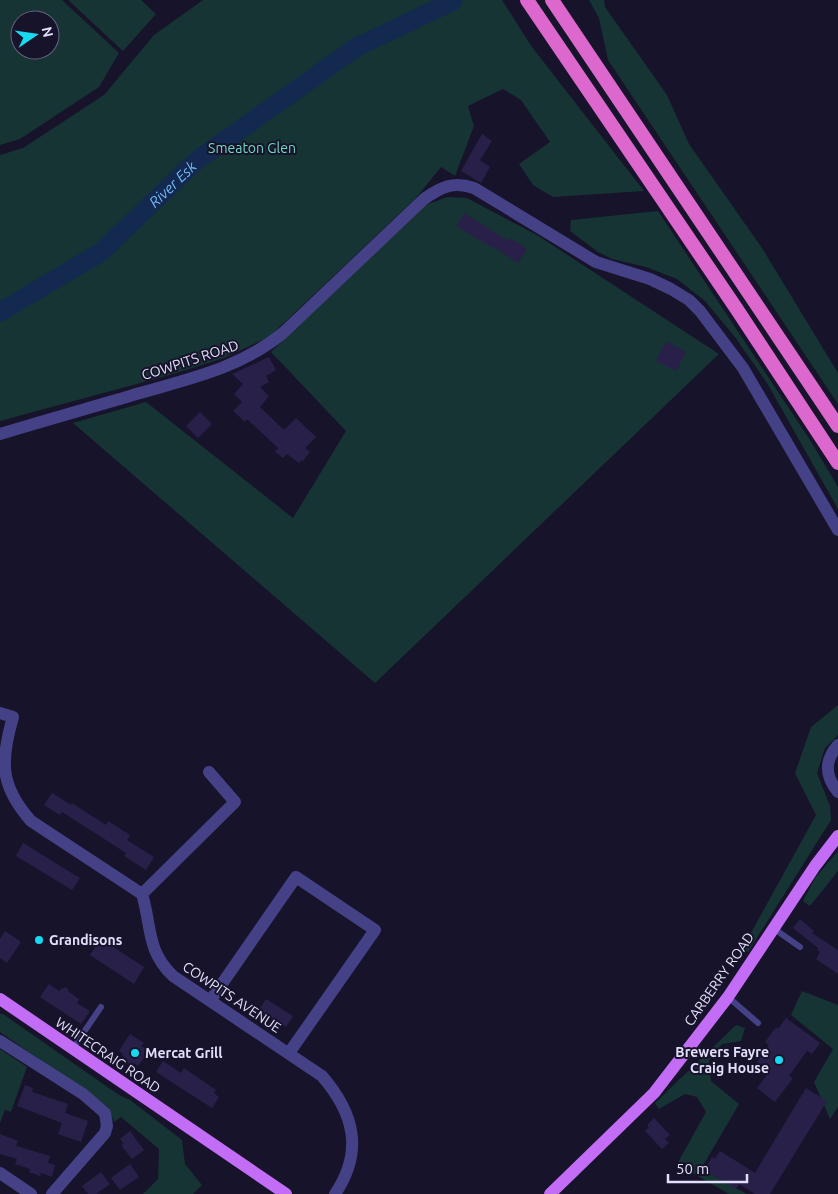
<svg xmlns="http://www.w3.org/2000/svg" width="838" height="1194" viewBox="0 0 838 1194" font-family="Ubuntu,sans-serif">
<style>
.green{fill:#163433;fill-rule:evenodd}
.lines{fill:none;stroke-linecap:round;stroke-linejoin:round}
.river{stroke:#13294f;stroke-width:19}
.building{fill:#29204a}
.service{stroke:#444186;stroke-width:6}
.minor{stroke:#444186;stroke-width:12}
.primary{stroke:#c36df6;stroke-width:12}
.trunk{stroke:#dc68ce;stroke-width:14}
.poi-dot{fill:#17d9f0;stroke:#17132b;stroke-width:2}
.labels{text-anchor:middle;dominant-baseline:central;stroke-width:4;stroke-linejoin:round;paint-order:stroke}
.park-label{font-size:14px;fill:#6edac0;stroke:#17132b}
.street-label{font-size:14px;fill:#e2dffd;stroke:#17132b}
.poi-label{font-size:14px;font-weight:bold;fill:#e2dffd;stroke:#17132b;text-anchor:start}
.water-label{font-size:15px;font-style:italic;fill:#73b9f6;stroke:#17132b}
</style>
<rect width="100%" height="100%" fill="#17132b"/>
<path class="green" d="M0 0H62L119 53 99 87 20 139 0 145ZM20 20H50V50H20Z
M68 0H141L156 14 123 51Z
M203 0H502L532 47 644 191 553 197 533 185 519 164 550 142 521 100 503 89 468 106 474 126 455 176 441 167 416 198 269 337 224 358 170 375 0 421V155L23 148 104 95 154 35Z
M589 0H604L605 7 667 95 689 144 762 248 838 373V404L608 60 599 18Z
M447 197 467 198 537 235 719 354 375 683 73 423 146 402 293 518 346 431 271 352 426 205Z
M658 211 810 440 838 487V509L767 383 735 337 705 301 677 279 646 267 612 259 598 252 570 231 571 220Z
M838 705V735L825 748 817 773 830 806 831 820 748 952 742 949 816 815 795 773 811 727Z
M838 851V871L810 906 803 901 815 878Z
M802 991 838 1005V1107L830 1119 814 1082 833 1049 791 1015Z
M0 1014H3L119 1095 130 1100 182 1140 185 1164 202 1185 193 1194H143L158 1179 159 1149 121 1117 114 1122 108 1107 0 1032Z
M736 1025 745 1028 741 1041 722 1044 709 1060 711 1081 739 1104 701 1169 747 1194H729L677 1164 706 1112 697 1097 685 1094 659 1109 655 1103Z
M0 1049 27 1067 11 1112 5 1110 0 1123Z"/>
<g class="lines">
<path class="river" id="s1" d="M0 312 101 252 196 161 355 48 451 2 453 0"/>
</g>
<path class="building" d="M482 134 492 141 480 160 490 167 481 183 461 171Z
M464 213 509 241 510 238 527 249 518 263 494 247 493 248 456 226Z
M666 341 686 352 676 371 656 361Z
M269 357 276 370 266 376 269 382 260 387 269 396 260 407 284 430 296 418 316 437 305 448 310 452 302 462 301 460 299 463 287 454 283 458 275 452 278 448 247 419 245 422 233 411 242 402 234 394 243 384 232 374Z
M200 412 212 424 198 438 186 426Z
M52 793 71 805 72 803 106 825 108 821 130 835 127 840 154 857 146 870 124 856 126 853 62 812 60 815 44 805Z
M23 843 80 878 72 890 16 856Z
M800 919 814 931 812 933 838 950V974L816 959 820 952 817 950 818 948 793 928Z
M5 931 21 942 7 963 0 958V939Z
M101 939 144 967 134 984 90 955Z
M49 984 59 991 61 989 67 987 68 991 79 999 77 1003 90 1011 81 1024 40 997Z
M266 999 293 1016 286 1027 259 1010Z
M786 1018 820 1043 812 1054 807 1051 789 1076 793 1078 775 1102 757 1088 770 1071 757 1062 769 1045 765 1042 776 1027 778 1029Z
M130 1034 144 1043 141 1046 149 1051 138 1066 134 1063 129 1064 127 1063 125 1058 122 1055 123 1054 119 1051Z
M163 1061 181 1073 184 1068 216 1090 214 1093 219 1097 212 1108 156 1072Z
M25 1085 33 1088 32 1092 68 1104 65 1113 88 1121 81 1142 58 1134 62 1123 17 1106Z
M806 1088 827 1101 770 1194H755L739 1184 736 1189 704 1170 712 1157 715 1159 720 1151 755 1173Z
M654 1118 670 1135 665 1139 669 1143 662 1149 645 1131 649 1127 647 1125Z
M130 1131 144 1150 132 1159 121 1145 124 1144 120 1139Z
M0 1134 18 1141 16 1146 50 1156 48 1163 55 1165 52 1177 41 1173 40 1176 29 1172 30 1169 15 1164 17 1159 0 1154Z
M130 1164 139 1177 120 1190 111 1178Z
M101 1172 110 1184 96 1194H88L82 1186Z"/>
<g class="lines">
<path class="service" d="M773 928 800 947
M728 997 758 1023
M73 1048 101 1007"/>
<path class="minor" d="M0 434C46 420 93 407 140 393 192 378 240 368 283 333L424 199C441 187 453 181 474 188L596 262 650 279 671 289 689 300 700 311 743 368 838 530
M0 713 13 717C0 762 0 786 31 821L142 894C152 927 146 950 173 976L322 1076C354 1113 364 1151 335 1194
M838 745C824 761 825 776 838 792
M142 894 235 802 209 772
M210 1001 296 877 375 930 289 1053
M0 1041 83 1094 105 1113 107 1126 105 1133 52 1194
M0 1173 31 1194"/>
<path class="primary" d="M0 999 286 1194
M550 1194 654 1093 728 997 815 866 838 836"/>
<path class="trunk" d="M527 0 736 308 838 463
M552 0 838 426"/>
</g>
<g class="poi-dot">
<circle cx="39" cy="940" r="5"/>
<circle cx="135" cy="1053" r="5"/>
<circle cx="779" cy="1060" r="5"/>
</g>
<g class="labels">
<g class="park-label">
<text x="252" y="148">Smeaton Glen</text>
</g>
<g class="street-label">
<text transform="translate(190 360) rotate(-18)">COWPITS ROAD</text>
<text transform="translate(719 979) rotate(-55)">CARBERRY ROAD</text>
<text transform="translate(232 997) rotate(34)">COWPITS AVENUE</text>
<text transform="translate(108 1055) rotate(34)">WHITECRAIG ROAD</text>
</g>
<g class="poi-label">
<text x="49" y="940">Grandisons</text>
<text x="769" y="1052" text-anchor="end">Brewers Fayre<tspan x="769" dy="16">Craig House</tspan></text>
<text x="145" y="1053">Mercat Grill</text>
</g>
<g class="water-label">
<text stroke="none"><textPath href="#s1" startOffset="216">River Esk</textPath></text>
</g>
</g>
<g transform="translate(35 35) rotate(77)"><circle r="24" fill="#17132b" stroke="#68657f"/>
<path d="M0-4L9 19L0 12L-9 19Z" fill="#17d9f0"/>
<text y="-8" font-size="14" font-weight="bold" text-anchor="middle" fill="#e2dffd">N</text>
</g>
<path d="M668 1174v8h79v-8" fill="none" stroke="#e2dffd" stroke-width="2.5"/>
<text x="676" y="1174" font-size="15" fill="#e2dffd" stroke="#17132b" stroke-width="4" paint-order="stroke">50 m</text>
</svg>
